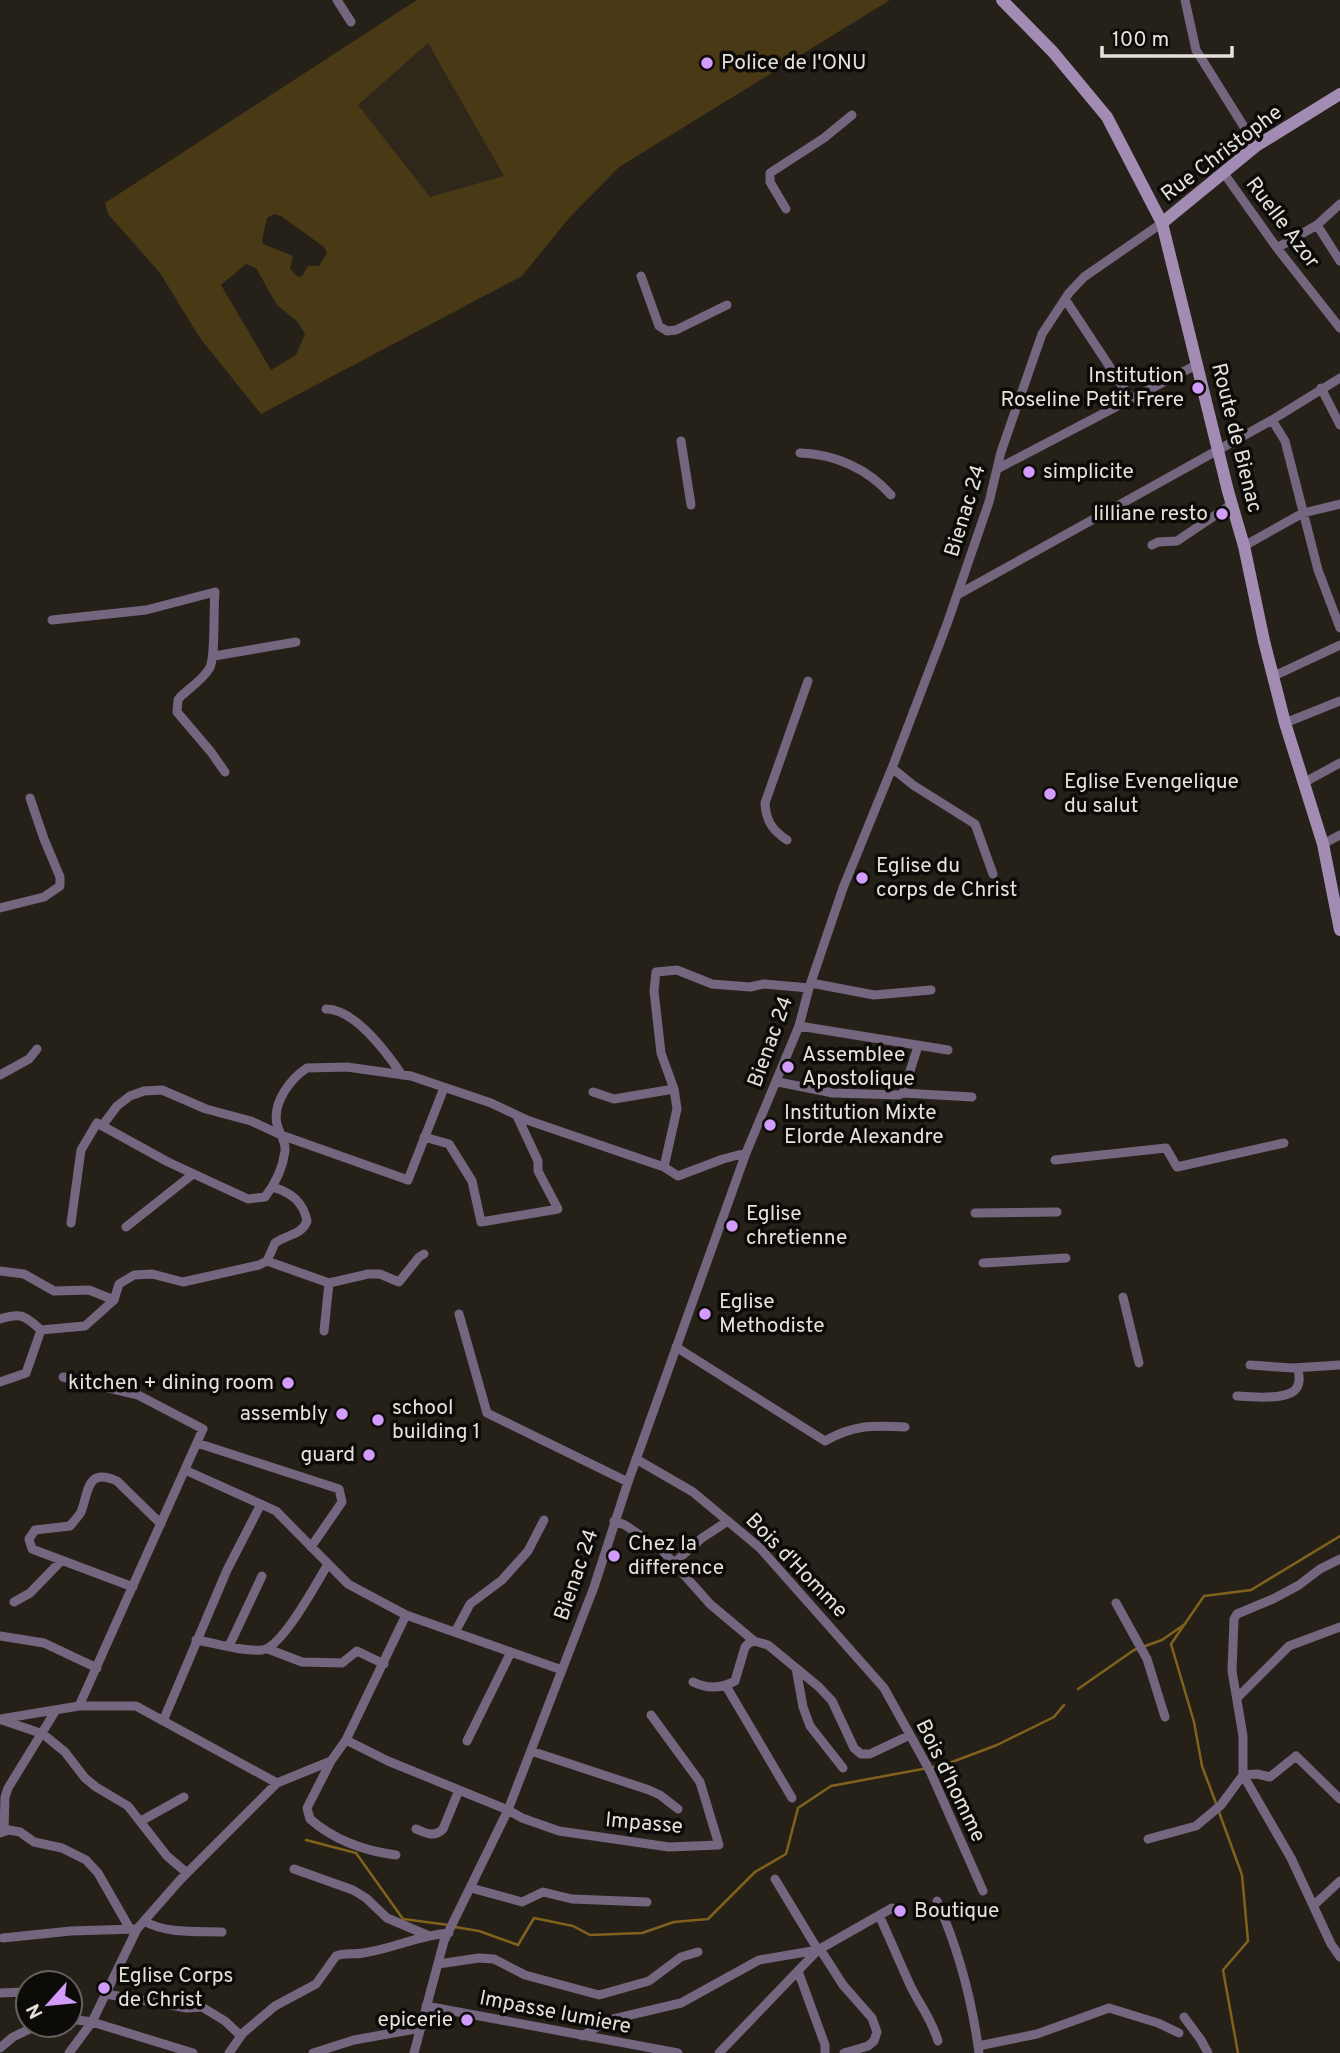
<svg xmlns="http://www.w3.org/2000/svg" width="1340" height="2053" viewBox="0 0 1340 2053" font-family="Overpass,sans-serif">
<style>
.built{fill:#2f281a}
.green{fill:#4a3915;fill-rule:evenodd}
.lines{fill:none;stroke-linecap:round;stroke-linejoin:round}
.stream{stroke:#80621d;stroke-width:2.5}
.street{stroke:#74667f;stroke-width:9}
.secondary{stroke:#a38cb4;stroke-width:12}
.poi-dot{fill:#d39cfc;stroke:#0d0b08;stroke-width:2.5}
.labels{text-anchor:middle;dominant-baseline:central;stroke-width:7;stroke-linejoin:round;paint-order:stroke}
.poi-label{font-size:21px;fill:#e5e2dc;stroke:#0d0b08;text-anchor:start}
.street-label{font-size:21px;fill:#e5e2dc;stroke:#0d0b08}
</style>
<rect width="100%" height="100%" fill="#252119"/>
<path class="built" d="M428 42 504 176 430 198 357 105Z"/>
<path class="green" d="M417 0H890L619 167 569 218 522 276 261 414 200 338 160 273 108 214 105 203ZM428 43 504 176 430 197 358 105ZM274 214 281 216 324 247 327 253 319 266H308L302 276 298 277 290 269 293 256 263 244 262 240 267 218ZM246 264 256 268 277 305 298 322 305 334 296 355 271 370 221 285Z"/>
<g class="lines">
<path class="stream" d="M1078 1689 1134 1650 1162 1640 1185 1624
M1217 1806 1202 1766 1194 1722 1171 1644 1204 1596 1251 1590 1340 1536
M1219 1812 1242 1875 1248 1941 1223 1970 1238 2053
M306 1840 356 1853 403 1919 449 1925
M455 1927 479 1931 518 1945 534 1918 573 1926 590 1935 642 1933 674 1922 708 1919 755 1872 786 1854 798 1808 831 1786 944 1765 997 1745 1054 1717 1064 1705"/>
<path class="street" d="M337 0 351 22
M1185 0 1196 50 1256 146
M1223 172 1277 248 1340 328
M786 209 770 182V173L824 138 852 115
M1317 225 1340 261
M1277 248 1317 225 1340 204
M641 276 659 326 667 331 676 330 727 305
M1065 299 1131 399
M1321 388 1340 425
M1272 420 1285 441 1318 570 1340 628
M681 441 691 505
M800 453C835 454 868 469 891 495
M997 469 1198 364
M1152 545 1158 542 1177 541 1232 504
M1244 546 1303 513 1340 504
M957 595 1272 420 1340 378
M52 620 146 610 215 592C213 609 216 660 209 669 203 679 190 688 181 696L178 700 177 712 211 752 225 772
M214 656 296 642
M1274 676 1340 645
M1285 723 1340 701
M892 768 913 785 975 824 993 874
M1305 782 1340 763
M787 840C772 830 766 821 765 803L808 681
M1323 844 1340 835
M0 908 44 897 60 886V877L44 839 30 798
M811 983 874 995 931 990
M326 1009C355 1009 387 1053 402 1075
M799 1026 948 1050
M0 1075 29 1059 37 1049
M778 1082 833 1093 899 1095 903 1093 918 1046
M593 1092 614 1099 674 1089
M903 1093 972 1097
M102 1126 117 1106 130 1096 144 1091 162 1090 206 1109 251 1121 281 1135 408 1180 444 1088
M424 1137 449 1144 472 1181 481 1222 558 1209 538 1171V1161L517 1116
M1055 1160 1166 1148 1177 1167 1284 1143
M664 1167 677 1109 674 1089 661 1053 654 991 656 972 677 970 712 984 750 987 764 984 809 988
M975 1213 1057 1212
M71 1223 81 1150 97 1123 168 1162 248 1199 265 1197C275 1184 283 1167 285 1151 286 1141 279 1133 277 1124 272 1103 291 1078 307 1068L347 1067 411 1076 491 1103 527 1120 664 1167 678 1176 723 1159 746 1153
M126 1227 193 1174
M267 1261 329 1283
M983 1263 1066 1258
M0 1271 24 1274 54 1291 89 1290 114 1300
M1123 1297 1139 1363
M459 1314 487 1413 628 1482
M0 1319C22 1312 25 1316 41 1330
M324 1331 329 1283 368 1274H380L399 1282 419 1257 424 1254
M676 1347 825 1441C853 1425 872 1425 905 1427
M1250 1365 1293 1368 1340 1365
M63 1377 138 1395 203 1429 79 1706
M0 1382 26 1373 41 1330 85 1326 114 1300 119 1284 134 1275 152 1274 183 1282 259 1265 267 1261 275 1243C287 1234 301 1236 307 1221 303 1201 291 1193 273 1187
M1237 1396C1250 1397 1285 1400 1295 1390 1301 1384 1299 1376 1298 1368
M197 1443 339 1489 342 1502 311 1547
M636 1459 693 1492 760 1548 884 1688 930 1771 983 1891
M185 1470 276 1511 348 1584 406 1615 562 1670
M614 1521 625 1525 662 1550 710 1604 754 1641 768 1645 819 1687 832 1701 854 1748 861 1754H870L910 1735
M1340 1559 1320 1569 1299 1585 1273 1599 1237 1614 1234 1619 1232 1671 1243 1736V1775L1291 1858 1331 1944 1340 1957
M675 1562 702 1538 728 1521
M133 1587 32 1549 29 1539 35 1530 70 1526C74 1521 78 1517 81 1512 89 1492 86 1467 117 1481L161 1524
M14 1602 30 1593 62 1560
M1116 1603 1147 1659 1165 1717
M455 1632 470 1604 502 1580 528 1551 544 1520
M0 1636 44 1643 97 1668
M196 1640C215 1643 243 1652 262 1650 282 1648 317 1582 328 1564
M229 1646 262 1576
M268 1649 302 1662 342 1663 357 1651 384 1664
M796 1668 803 1707 810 1726 843 1768
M693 1682C707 1689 722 1688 735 1681L745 1647 749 1643 754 1641
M726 1686 792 1798
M1237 1698 1289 1646 1340 1627
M0 1719 79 1706H136L277 1783
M2 1720 43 1734 65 1752 85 1778 96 1787 128 1806 167 1856 187 1873
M163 1721 227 1570 261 1504
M346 1740 388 1761 508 1810 522 1818 559 1831 669 1847 719 1845 700 1782 651 1715
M467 1741 511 1652
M531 1751 649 1790 660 1795 678 1809
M331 1761 307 1808 310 1819C334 1840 365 1851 396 1855
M141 1821 184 1797
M416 1829C426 1833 434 1838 443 1829L459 1790
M4 1831 5 1797 8 1788 56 1710
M0 1833 9 1830 20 1832 34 1842 62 1848 86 1860 98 1873 130 1929
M1148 1839 1196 1826 1221 1805 1243 1775 1257 1774 1270 1777 1296 1756 1340 1799
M294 1869 353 1890 366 1898 387 1918 427 1935
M775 1879 818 1950 892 1908
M471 1888 522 1902 543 1892 572 1899 647 1902
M937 1901C959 1950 972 2000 979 2053
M1314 1905 1340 1881
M879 1915C890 1939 900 1963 911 1987 921 2007 931 2018 938 2041
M144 1921C166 1934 197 1931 222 1932
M3 1938 71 1931 135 1929
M820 1949 843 1985 872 2018 877 2032 874 2041 868 2046 844 2053
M438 1964 479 1958 494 1959 525 1975 599 1995 649 1981 681 1957 698 1952
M798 1971 825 2045V2053
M0 1993 24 1992 28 1996
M106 1994 187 2008 202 2007 225 2021 241 2036
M426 2006 678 2053
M1184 2017 1201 2040 1208 2053
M70 2019 92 2022 193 2053
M582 2036 609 2020 681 2003 759 1960 818 1950 719 2053
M978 2046 1037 2034 1109 2008 1158 2023 1179 2033
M0 2048 13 2037 38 2025
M69 2053 92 2022 137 1929 180 1880 277 1783 331 1761 346 1740 406 1615
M229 2053 243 2033 275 2006 316 1984 336 1956C345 1952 354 1955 363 1953 393 1949 419 1935 449 1933
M313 2053 354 2040 421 2028
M414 2053 444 1941 508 1810 594 1587 628 1482 746 1153 799 1026 809 988 843 888 892 768 947 624 989 502 1001 452 1042 334 1069 293 1084 277 1162 223"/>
<path class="secondary" d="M1002 0 1053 52 1107 117 1162 223 1228 491 1244 546 1264 641 1285 723 1323 844 1340 930
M1162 223 1256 146 1340 94"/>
</g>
<g class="poi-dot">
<circle cx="707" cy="63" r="7"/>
<circle cx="1198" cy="388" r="7"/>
<circle cx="1029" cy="472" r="7"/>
<circle cx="1222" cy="514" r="7"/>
<circle cx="1050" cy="794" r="7"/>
<circle cx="862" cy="878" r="7"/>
<circle cx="788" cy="1067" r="7"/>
<circle cx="770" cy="1125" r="7"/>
<circle cx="732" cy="1226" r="7"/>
<circle cx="705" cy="1314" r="7"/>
<circle cx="288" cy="1383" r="7"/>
<circle cx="342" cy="1414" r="7"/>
<circle cx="378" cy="1420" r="7"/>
<circle cx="369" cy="1455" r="7"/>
<circle cx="614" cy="1556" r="7"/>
<circle cx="900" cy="1911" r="7"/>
<circle cx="104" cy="1988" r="7"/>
<circle cx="467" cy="2020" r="7"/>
</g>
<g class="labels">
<g class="poi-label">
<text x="721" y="63">Police de l'ONU</text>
<text x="1184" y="376" text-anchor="end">Institution<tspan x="1184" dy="24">Roseline Petit Frere</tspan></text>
<text x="1043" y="472">simplicite</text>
<text x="1208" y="514" text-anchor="end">lilliane resto</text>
<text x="1064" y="782">Eglise Evengelique<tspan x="1064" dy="24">du salut</tspan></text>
<text x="876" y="866">Eglise du<tspan x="876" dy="24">corps de Christ</tspan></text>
<text x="802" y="1055">Assemblee<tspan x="802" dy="24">Apostolique</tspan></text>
<text x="784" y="1113">Institution Mixte<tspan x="784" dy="24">Elorde Alexandre</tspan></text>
<text x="746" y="1214">Eglise<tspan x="746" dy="24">chretienne</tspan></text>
<text x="719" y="1302">Eglise<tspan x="719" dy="24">Methodiste</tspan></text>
<text x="274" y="1383" text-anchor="end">kitchen + dining room</text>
<text x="392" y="1408">school<tspan x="392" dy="24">building 1</tspan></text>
<text x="328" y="1414" text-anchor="end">assembly</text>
<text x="355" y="1455" text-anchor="end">guard</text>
<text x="628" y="1544">Chez la<tspan x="628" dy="24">difference</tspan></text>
<text x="914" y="1911">Boutique</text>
<text x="118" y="1976">Eglise Corps<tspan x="118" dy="24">de Christ</tspan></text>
<text x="453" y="2020" text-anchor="end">epicerie</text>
</g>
<g class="street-label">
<text transform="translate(1222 154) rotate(-37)">Rue Christophe</text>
<text transform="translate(1282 223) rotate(53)">Ruelle Azor</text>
<text transform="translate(1236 438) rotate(76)">Route de Bienac</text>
<text transform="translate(966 511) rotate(-73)">Bienac 24</text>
<text transform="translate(771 1042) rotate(-70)">Bienac 24</text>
<text transform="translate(796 1566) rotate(46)">Bois d'Homme</text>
<text transform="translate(577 1575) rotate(-71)">Bienac 24</text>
<text transform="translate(950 1781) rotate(64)">Bois d'homme</text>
<text transform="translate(644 1824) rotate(5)">Impasse</text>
<text transform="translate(555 2013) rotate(11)">Impasse lumiere</text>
</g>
</g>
<g transform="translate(49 2004) rotate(243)"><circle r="33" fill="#0d0b08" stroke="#63615d" stroke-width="2"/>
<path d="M0-5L12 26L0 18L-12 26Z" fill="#d39cfc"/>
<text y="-10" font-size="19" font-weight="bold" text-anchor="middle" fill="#e5e2dc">N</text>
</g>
<path d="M1102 46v10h130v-10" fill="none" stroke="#e5e2dc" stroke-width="3.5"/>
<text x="1112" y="46" font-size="21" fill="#e5e2dc" stroke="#0d0b08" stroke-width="5" paint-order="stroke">100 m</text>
</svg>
